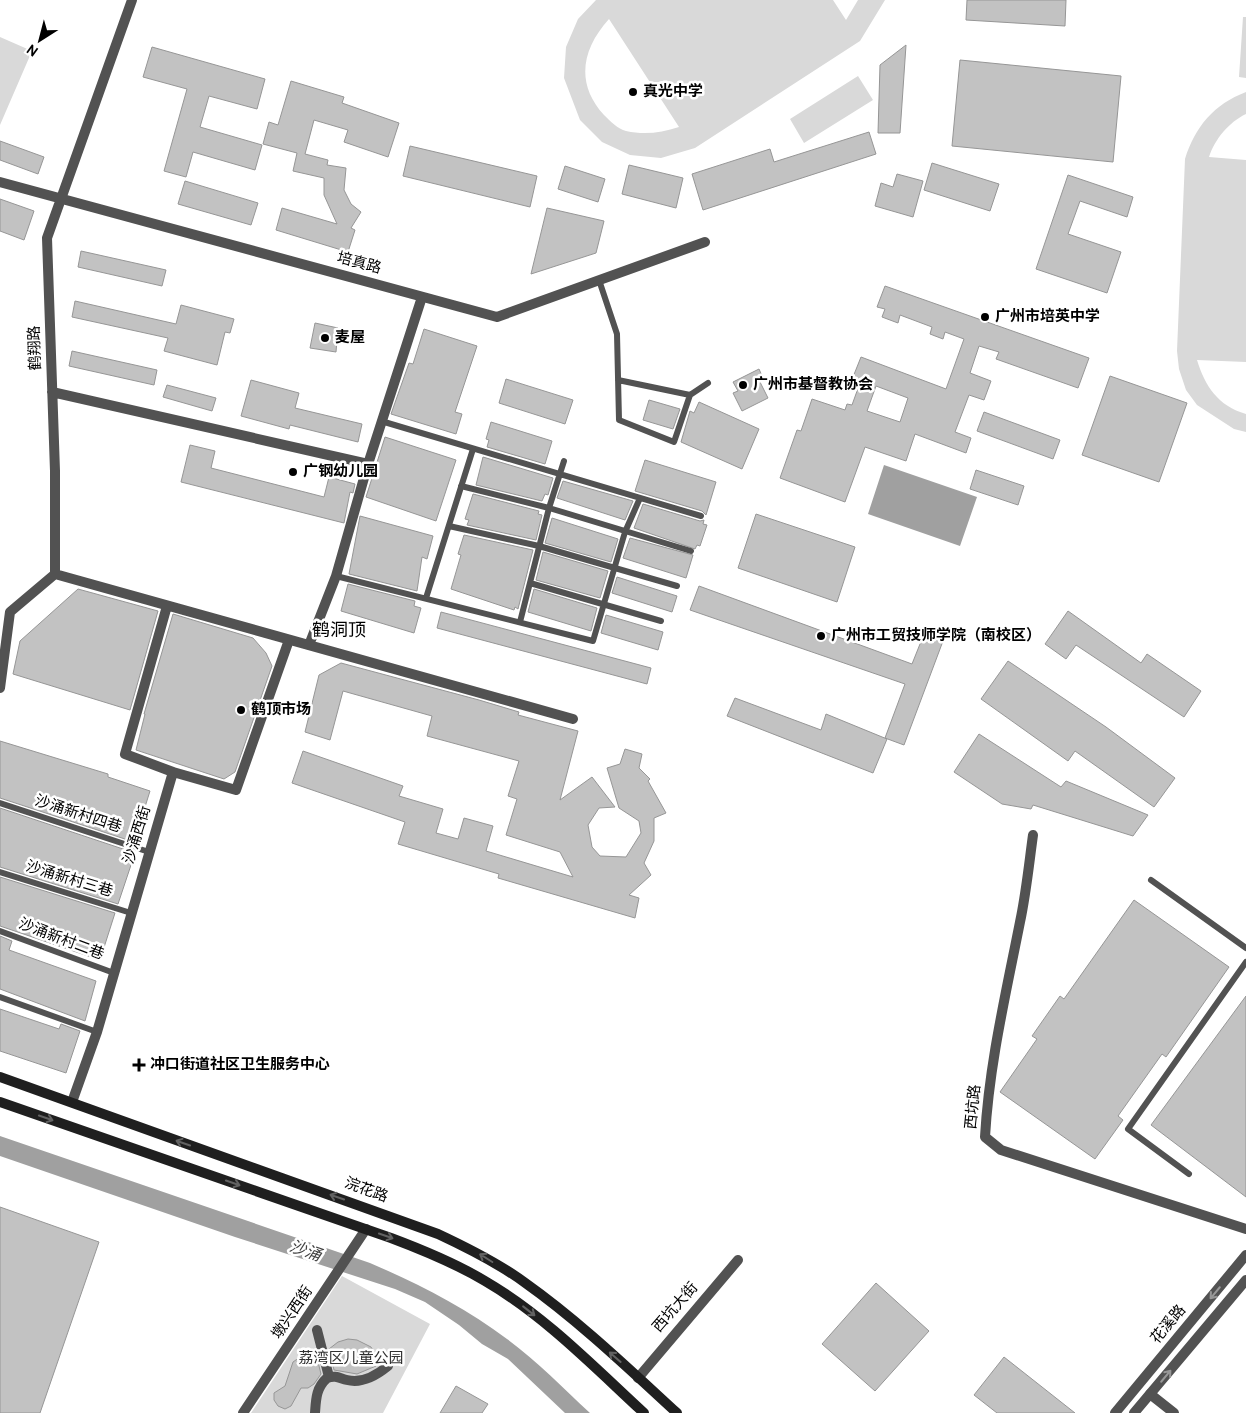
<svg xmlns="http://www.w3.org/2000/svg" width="1246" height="1413" viewBox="0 0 1246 1413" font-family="Overpass,'Noto Sans SC',sans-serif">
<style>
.green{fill:#d9d9d9;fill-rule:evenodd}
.water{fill:#a0a0a0}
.building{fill:#c2c2c2;stroke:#969696;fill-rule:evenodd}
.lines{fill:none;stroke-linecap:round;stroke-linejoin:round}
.service{stroke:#525252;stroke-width:6}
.pedestrian{stroke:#525252;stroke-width:10}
.minor{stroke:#525252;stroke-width:10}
.tertiary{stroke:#525252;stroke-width:10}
.secondary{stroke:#1f1f1f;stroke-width:10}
.oneway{stroke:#626262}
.oneway2{stroke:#979797}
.poi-dot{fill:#000;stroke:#fff;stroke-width:2}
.labels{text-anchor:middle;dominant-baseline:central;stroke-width:5;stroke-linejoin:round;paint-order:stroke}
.poi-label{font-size:15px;font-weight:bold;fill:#000;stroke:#fff;text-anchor:start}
.street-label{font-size:15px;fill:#000;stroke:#fff}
.park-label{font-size:15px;fill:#303030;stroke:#fff}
.water-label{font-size:16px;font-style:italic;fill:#414141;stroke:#fff}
.quarter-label{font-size:18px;fill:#000;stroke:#fff}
</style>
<rect width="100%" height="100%" fill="#fff"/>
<path class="green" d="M596 0H833L846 20 858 0H885L860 41 695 148 661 158 630 155 602 142 580 120 564 78 566 47 578 19ZM609 19 679 127C661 133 644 135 626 131 618 129 610 121 604 115 575 83 582 49 609 19Z
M1243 17H1246V78L1239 77Z
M0 37 32 51 0 125Z
M858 76 873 100 804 143 790 119Z
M1246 92V114C1229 122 1215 139 1209 157L1246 160V362L1197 360C1205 386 1218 406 1246 414V432L1234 429 1197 405 1186 390 1179 369 1177 351 1185 159C1195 127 1214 104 1246 92Z
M342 1276 430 1324 383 1413H251Z"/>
<path class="water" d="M884 465 977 497 960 546 868 514Z
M0 1136 370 1263C417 1283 466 1308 507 1339 537 1361 563 1388 590 1413H565L508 1359 482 1344 459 1325 425 1302 395 1289 235 1237 0 1156Z"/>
<path class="building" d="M967 0H1066L1065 26 966 20Z
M906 45 900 133H878L880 65Z
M152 47 265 79 257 109 209 96 200 127 262 145 255 170 193 152 186 177 164 171 187 89 143 77Z
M960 60 1121 76 1113 162 952 146Z
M291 81 344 97 342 103 399 123 388 157 344 142 348 130 314 120 305 154 328 160 327 165 346 168 344 190 351 204 361 212 351 228 355 230 348 252 276 230 282 208 337 224 324 195V178L293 171 297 153 263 144 269 122 278 125Z
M869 132 876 154 703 210 692 174 770 149 774 162Z
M0 141 44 157 38 174 0 160Z
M410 146 537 176 530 207 403 176Z
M932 163 999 184 990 211 924 190Z
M629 165 683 178 676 208 622 194Z
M565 166 605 179 598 202 558 189Z
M897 174 923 181 913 217 875 206 881 183 893 187Z
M1068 175 1133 197 1127 217 1080 201 1068 234 1121 252 1107 293 1036 269Z
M185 181 258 203 251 225 178 204Z
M0 199 34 211 24 240 0 231Z
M547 208 604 221 596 253 531 274Z
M81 251 166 270 162 286 78 267Z
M885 286 1089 358 1078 388 996 359 999 352 979 346 970 373 991 381 984 400 969 395 955 432 971 438 966 453 915 434 906 461 865 447 845 502 780 478 797 430 801 431 812 399 845 410 847 404 852 405 861 380 853 377 861 357 946 389 964 339 945 332 943 339 930 334 932 327 900 315 898 323 882 317 885 309 877 307ZM876 386 908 398 900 422 867 411Z
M75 301 176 324 181 305 234 319 230 333 225 332 217 365 164 351 168 338 72 317Z
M315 323 338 328 336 352 310 348Z
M424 329 477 346 455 412 462 414 456 434 391 414 409 363 413 364Z
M72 351 157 370 154 385 69 366Z
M759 369 763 378 759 380 768 398 742 411 733 393 738 391 733 382Z
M1110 376 1187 403 1159 482 1082 455Z
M506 379 573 400 565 424 499 403Z
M251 380 299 393 295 408 362 424 358 442 290 425 289 429 241 416Z
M167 385 216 398 212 411 163 397Z
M649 400 680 409 673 429 643 420Z
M699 402 759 429 742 469 681 442 690 411 694 413Z
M984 412 1060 440 1053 459 977 431Z
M491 422 552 441 545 464 487 447 489 440 486 439Z
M385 437 456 460 436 521 366 497Z
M190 445 215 451 211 468 324 497 329 477 355 484 353 493 350 492 344 523 181 482Z
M483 457 553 478 548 495 545 494 542 501 476 485Z
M645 460 716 482 706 515 702 511 635 491Z
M976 470 1024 486 1018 505 970 489Z
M563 481 633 501 625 520 557 498Z
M473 494 539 511 538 514 542 515 536 540 467 525 469 520 465 519Z
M643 504 700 521 704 520 703 524 707 525 700 546 697 545 695 549 634 528Z
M756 514 855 547 837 602 738 568Z
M360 516 433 536 427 559 422 557 417 591 349 574Z
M552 518 618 539 611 562 545 543Z
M464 535 533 550 518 609 515 607 514 610 451 589 461 555 458 554Z
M630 538 693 555 686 578 623 558Z
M543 552 608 571 600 598 536 580Z
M617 577 677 596 672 612 612 593Z
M348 584 415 601 414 606 421 608 414 633 341 611Z
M699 586 912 664 924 634 943 641 904 745 885 738 905 684 690 610Z
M78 589 158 611 130 710 13 674 20 641Z
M534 589 597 608 591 631 528 612Z
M1068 611 1141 663 1147 654 1201 691 1184 717 1076 645 1066 659 1045 644Z
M441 612 651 668 647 684 437 628Z
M173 614 253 638 266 653 272 666 235 772 224 779 136 750 145 714H144Z
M606 615 663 632 658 650 601 633Z
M1008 661 1106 727 1175 778 1154 807 1075 751 1068 761 981 699Z
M341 663 479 700 519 712 518 715 578 731 560 800 592 777 615 807 599 808 588 825 592 847 600 856 626 857 641 833 639 821 619 808 607 768 620 764 625 749 642 754 639 768 650 779 648 781 666 813 654 818V841L644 863 651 875 629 895 639 898 635 918 498 878 499 874 398 844 405 822 292 783 303 751 403 786 399 796 443 809 436 833 458 839 464 818 493 826 486 851 573 877 560 852 506 835 517 799 508 796 519 761 427 736 432 716 343 691 330 740 305 732 319 675Z
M735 698 821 730 826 714 887 739 873 773 727 716Z
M979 734 1061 787 1066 781 1148 815 1133 836 1033 805 1031 809 1002 804 954 772Z
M0 741 108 774V777L150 791 134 842 0 798Z
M0 808 135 853 118 904 0 867Z
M0 877 115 913 100 960 0 926Z
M1134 900 1229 967 1166 1057 1162 1054 1118 1116 1123 1120 1095 1159 1000 1092 1037 1039 1032 1036 1060 996 1064 999Z
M0 936 12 941 9 950 96 981 85 1021 0 989Z
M1246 996V1197L1151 1125Z
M0 1009 59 1029 61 1024 80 1031 66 1073 0 1051Z
M0 1207 99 1242 40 1413H0Z
M876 1283 929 1331 875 1391 822 1344Z
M348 1339 357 1340 371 1347 378 1359 376 1366 357 1374 334 1370 329 1349 338 1342Z
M316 1354 321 1374 314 1384 308 1388H301L291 1406 285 1409 278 1406 274 1400V1393L285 1386 293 1362 303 1355Z
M1004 1357 1075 1413H997L974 1395Z
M456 1386 488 1404 482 1413H440Z"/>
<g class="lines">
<path class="service" d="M599 280 617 334 619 420 674 442 690 395 708 383
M618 380 690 395
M381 421 701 516
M461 486 549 508 691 551
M449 526 539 546 677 586
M336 576 593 641 625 532 640 498
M530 583 661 621
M426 598 473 449
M520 622 549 508 564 461
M0 803 149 852
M0 872 131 913
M1151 880 1246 948
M0 931 114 973
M0 997 97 1032
M1189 1174 1128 1129 1246 962"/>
<path class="pedestrian" d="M317 1330 329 1377
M315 1413C316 1399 316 1388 327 1378 336 1375 339 1378 347 1380 362 1384 377 1375 388 1366"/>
<path class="minor" d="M0 182 497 317 705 242
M52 392 368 464
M55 574 573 719
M309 645 336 576 368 464 422 297
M0 688 10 612 55 574V471L47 238 132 0
M173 772 236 790 289 640
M1033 835C1029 864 1026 894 1020 922 1006 993 989 1065 985 1137L1001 1150 1246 1229
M72 1102 97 1032 173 772 125 754 167 606
M638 1378 738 1260
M1150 1394 1174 1413
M243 1413 366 1229"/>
<path class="tertiary" d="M1115 1413 1246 1255
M1134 1413 1246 1280"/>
<path class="secondary" d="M0 1077 438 1234C468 1248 498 1263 524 1282 579 1321 628 1368 677 1413
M0 1102 391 1238C423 1250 455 1263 485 1281 545 1316 594 1367 644 1413"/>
</g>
<defs><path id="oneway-shaft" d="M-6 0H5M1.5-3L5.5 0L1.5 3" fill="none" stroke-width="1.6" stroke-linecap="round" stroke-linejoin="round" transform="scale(1.25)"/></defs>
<g class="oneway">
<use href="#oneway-shaft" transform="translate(46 1118) rotate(19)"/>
<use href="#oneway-shaft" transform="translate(183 1143) rotate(-161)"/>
<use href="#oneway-shaft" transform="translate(233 1183) rotate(19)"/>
<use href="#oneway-shaft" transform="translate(337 1197) rotate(-161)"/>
<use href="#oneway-shaft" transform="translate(386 1236) rotate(19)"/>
<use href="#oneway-shaft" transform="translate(486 1258) rotate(-148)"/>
<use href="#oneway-shaft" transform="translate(529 1311) rotate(38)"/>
<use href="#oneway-shaft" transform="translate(615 1357) rotate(-139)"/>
</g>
<g class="oneway2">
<use href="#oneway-shaft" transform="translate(1215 1293) rotate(130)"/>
<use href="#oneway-shaft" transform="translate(1166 1376) rotate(-50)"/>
</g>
<g class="poi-dot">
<circle cx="633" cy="92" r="5"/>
<circle cx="985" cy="317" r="5"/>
<circle cx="325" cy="338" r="5"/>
<circle cx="743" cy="385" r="5"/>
<circle cx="293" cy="472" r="5"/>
<circle cx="821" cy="636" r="5"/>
<circle cx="241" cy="710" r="5"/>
<path d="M136.5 1057.5h5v5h5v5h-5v5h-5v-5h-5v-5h5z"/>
</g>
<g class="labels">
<g class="poi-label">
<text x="643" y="92">真光中学</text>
<text x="995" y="317">广州市培英中学</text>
<text x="335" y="338">麦屋</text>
<text x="753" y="385">广州市基督教协会</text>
<text x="303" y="472">广钢幼儿园</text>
<text x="831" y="636">广州市工贸技师学院（南校区）</text>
<text x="251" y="710">鹤顶市场</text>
<text x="150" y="1065">冲口街道社区卫生服务中心</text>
</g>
<g class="street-label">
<text transform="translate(359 264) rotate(15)">培真路</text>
<text transform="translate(36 348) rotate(-92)">鹤翔路</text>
<text transform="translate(78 815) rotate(18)">沙涌新村四巷</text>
<text transform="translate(138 835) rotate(-73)">沙涌西街</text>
<text transform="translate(69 880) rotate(17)">沙涌新村三巷</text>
<text transform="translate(61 940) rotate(21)">沙涌新村二巷</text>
<text transform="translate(974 1107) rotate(-84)">西坑路</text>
<text transform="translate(366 1191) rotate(20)">浣花路</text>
<text transform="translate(676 1308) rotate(-49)">西坑大街</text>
<text transform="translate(293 1313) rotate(-56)">墩兴西街</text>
<text transform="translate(1169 1325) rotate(-50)">花溪路</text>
</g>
<g class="park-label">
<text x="351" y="1359">荔湾区儿童公园</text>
</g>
<g class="water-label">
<text transform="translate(305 1252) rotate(19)">沙涌</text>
</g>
<g class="quarter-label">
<text x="339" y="631">鹤洞顶</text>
</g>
</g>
<g transform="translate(40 40) rotate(216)" stroke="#ffffff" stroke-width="4" paint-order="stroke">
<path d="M0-4L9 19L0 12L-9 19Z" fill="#000000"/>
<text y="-8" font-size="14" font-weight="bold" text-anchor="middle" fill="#000000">N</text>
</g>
</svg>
